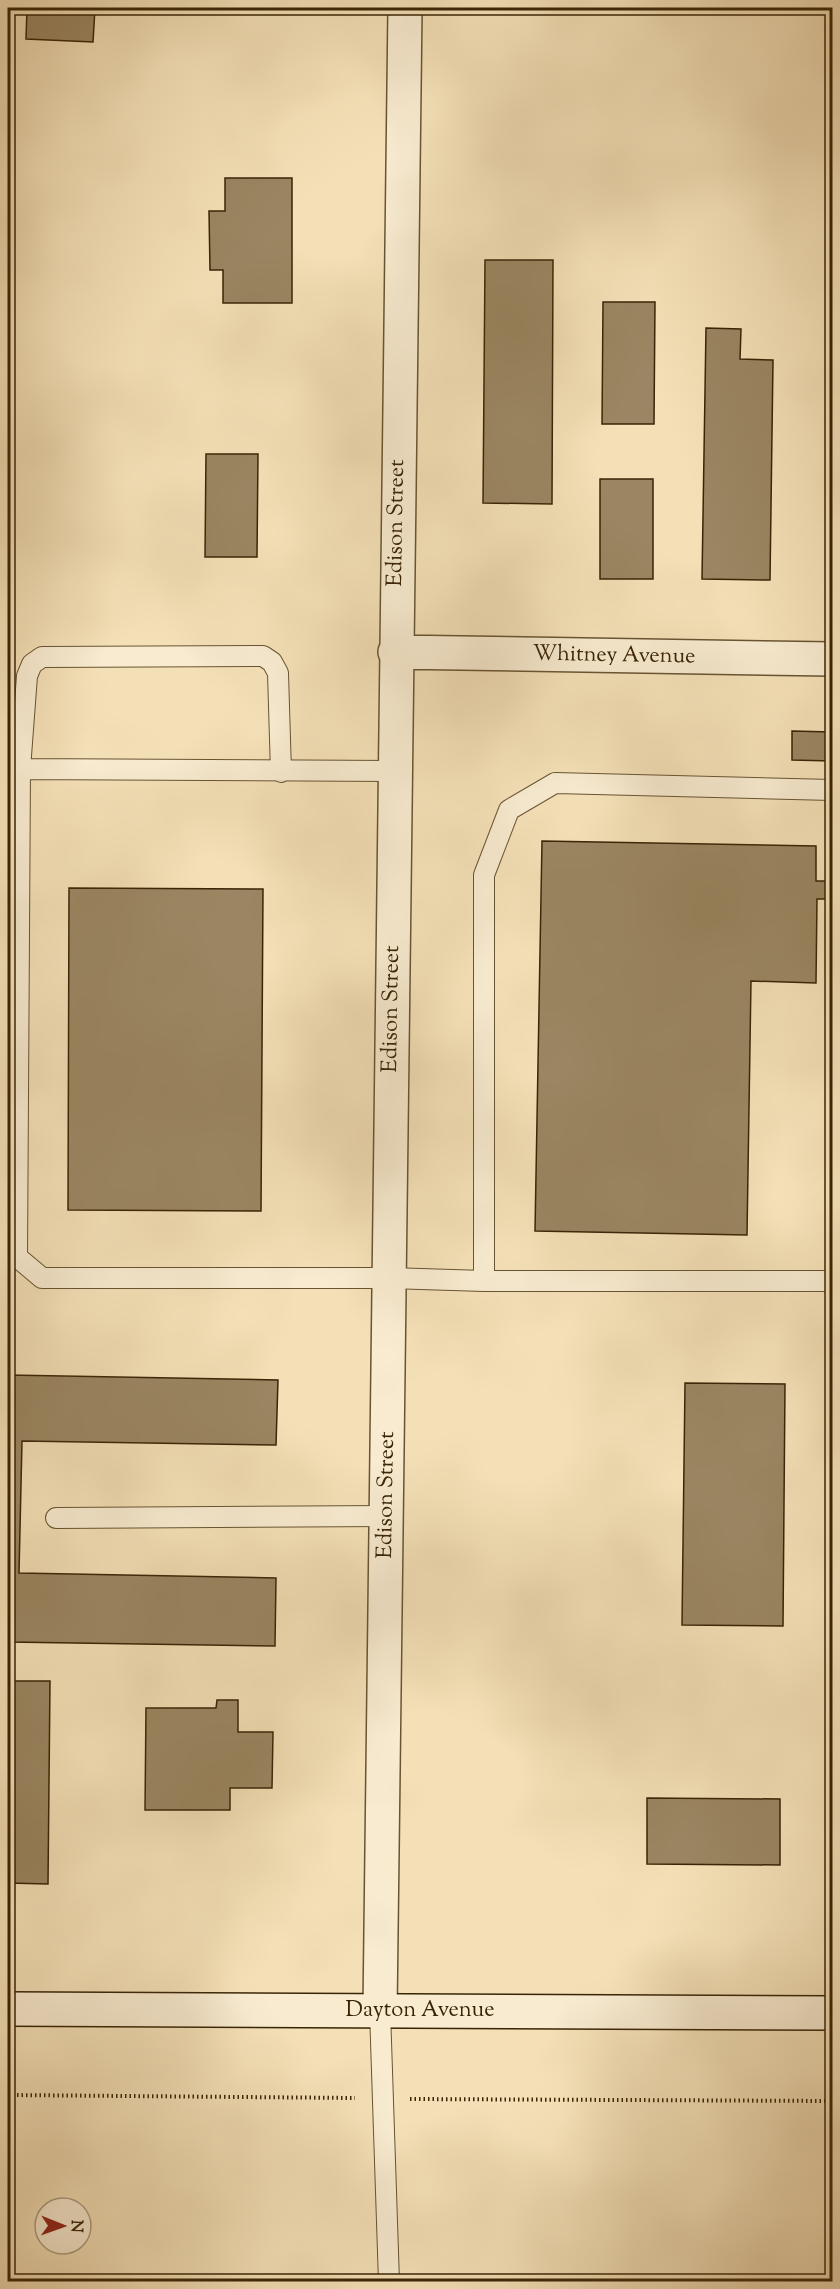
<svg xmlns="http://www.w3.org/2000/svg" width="840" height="2289" viewBox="0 0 840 2289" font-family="'Sorts Mill Goudy',serif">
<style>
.building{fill:#9a8662;stroke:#392506;stroke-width:1.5}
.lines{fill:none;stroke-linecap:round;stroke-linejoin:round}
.lane-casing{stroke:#685432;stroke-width:22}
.street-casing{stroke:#685432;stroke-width:36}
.secondary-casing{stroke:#392506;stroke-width:36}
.path{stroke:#392506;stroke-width:4;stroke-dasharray:1.5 3;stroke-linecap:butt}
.lane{stroke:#f8ebd0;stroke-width:20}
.street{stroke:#f8ebd0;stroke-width:33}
.secondary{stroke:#f8ebd0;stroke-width:33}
.labels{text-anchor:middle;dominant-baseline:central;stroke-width:4.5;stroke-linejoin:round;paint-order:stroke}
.street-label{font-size:22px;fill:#392506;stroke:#f8ebd0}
</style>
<rect width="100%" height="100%" fill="#f4e0b7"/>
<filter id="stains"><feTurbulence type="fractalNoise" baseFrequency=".00333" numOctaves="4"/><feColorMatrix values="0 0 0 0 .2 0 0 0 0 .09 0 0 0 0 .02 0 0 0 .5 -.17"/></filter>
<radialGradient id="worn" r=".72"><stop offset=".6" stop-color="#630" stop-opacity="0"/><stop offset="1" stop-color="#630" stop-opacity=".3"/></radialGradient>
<path class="building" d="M27 8H95L93 42 26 39Z
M225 178H292V303H223V270H210L209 211H225Z
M485 260H553L552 504 483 503Z
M603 302H655L654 424H602Z
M706 328 741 329 740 359 773 360 770 580 702 579Z
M206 454H258L257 557H205Z
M600 479H653V579H600Z
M792 731 832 732V761L792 760Z
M542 841 816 846V881H832V899H817L816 983 751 981 747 1235 535 1231Z
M69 888 263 889 261 1211 68 1210Z
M8 1375 278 1380 276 1445 22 1441 19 1573 276 1578 275 1646 8 1642Z
M685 1383 785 1384 783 1626 682 1625Z
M8 1681H50L48 1884 8 1883Z
M217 1700H238V1732H273L272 1788H230V1810H145L146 1708H216Z
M647 1798 780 1799V1865L647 1864Z"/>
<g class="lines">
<g class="lane-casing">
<path id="lane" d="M20 769 27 676 32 664 42 657 263 656 272 662 278 673 281 772
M394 771 20 769 17 1257 42 1278H389L484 1281V875L509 810 555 783 832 790
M484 1281H832
M56 1518 387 1516
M380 2011 389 2282"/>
</g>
<g class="street-casing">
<path id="street" d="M395 652 832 659
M380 2011 405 8"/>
</g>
<g class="secondary-casing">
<path id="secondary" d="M8 2009 832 2013"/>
</g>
<path class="path" d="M8 2095 355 2098
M410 2099 832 2101"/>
<use href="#lane" class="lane"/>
<use href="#street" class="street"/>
<use href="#secondary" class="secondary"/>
</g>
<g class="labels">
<g class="street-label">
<text transform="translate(397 523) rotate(-89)">Edison Street</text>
<text transform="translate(614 656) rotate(1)">Whitney Avenue</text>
<text transform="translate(392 1009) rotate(-89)">Edison Street</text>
<text transform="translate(387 1495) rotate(-89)">Edison Street</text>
<text x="420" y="2011">Dayton Avenue</text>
</g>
</g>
<rect width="840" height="2289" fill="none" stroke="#f4e0b7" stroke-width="30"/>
<rect x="9" y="9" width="822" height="2271" fill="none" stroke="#392506" stroke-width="3"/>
<rect x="15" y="15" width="810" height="2259" fill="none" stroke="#392506" stroke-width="1.5"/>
<g transform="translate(63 2226) rotate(91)"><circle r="28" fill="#f8ebd0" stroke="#ac9c7f" stroke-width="1.5"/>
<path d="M0-4.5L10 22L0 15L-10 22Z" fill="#8f2418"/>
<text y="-9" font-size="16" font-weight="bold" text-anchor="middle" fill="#392506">N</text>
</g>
<rect width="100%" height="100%" filter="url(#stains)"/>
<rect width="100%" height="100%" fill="url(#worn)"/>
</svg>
